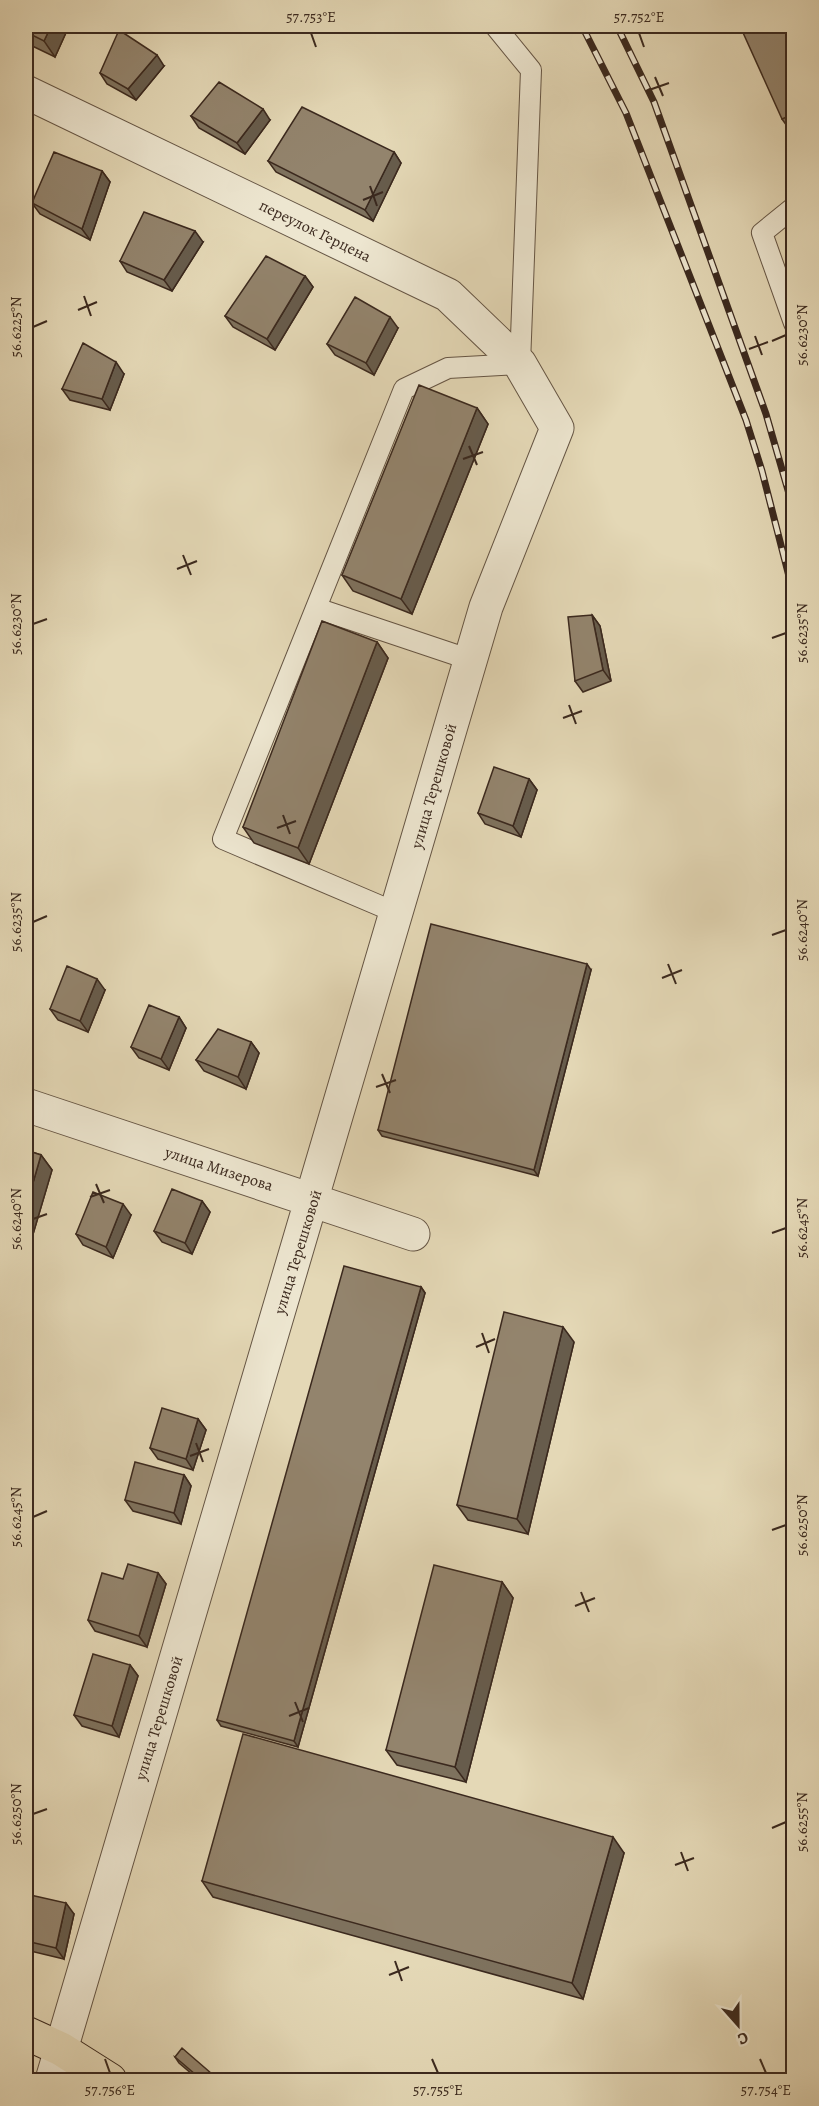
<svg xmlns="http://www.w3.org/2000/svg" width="819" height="2106" viewBox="0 0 819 2106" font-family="Alegreya,serif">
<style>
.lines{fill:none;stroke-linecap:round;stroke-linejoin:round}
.lane-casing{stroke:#655544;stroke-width:22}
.street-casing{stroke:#655544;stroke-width:35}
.primary-casing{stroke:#3b291e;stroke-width:35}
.lane{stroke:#ede6d0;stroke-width:20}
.street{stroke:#ede6d0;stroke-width:33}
.primary{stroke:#e4d8b6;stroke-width:33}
.rail-casing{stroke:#3b291e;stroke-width:7}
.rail{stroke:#ede6d0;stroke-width:4.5;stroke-dasharray:14;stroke-linecap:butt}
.wall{fill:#7e725e;stroke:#3b291e;stroke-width:1.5}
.shaded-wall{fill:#675c4c;stroke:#3b291e;stroke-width:1.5}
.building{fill:#93846d;stroke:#3b291e;stroke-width:1.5}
.ticks{fill:none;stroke:#3b291e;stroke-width:2}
.labels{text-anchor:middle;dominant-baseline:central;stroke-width:4.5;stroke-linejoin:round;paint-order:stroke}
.street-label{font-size:16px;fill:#3b291e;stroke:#ede6d0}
.neatline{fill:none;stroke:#3b291e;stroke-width:2}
.ticks-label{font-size:15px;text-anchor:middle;fill:#3b291e}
</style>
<rect width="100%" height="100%" fill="#e4d8b6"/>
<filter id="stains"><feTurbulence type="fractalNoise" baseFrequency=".00333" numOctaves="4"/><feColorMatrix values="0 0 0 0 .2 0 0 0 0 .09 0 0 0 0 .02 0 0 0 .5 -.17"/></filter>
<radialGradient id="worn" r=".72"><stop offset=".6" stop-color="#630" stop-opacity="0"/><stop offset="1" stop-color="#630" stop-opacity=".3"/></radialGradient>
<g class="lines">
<g class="lane-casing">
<path id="lane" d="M794 207 762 233 794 323
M316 608 471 660
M397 913 223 839 404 389 448 368 520 364 531 70 495 26"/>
</g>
<g class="street-casing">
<path id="street" d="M26 92 448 295 520 364 557 428 486 607 52 2080
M26 1105 413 1234"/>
</g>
<g class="primary-casing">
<path id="primary" d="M26 2033 61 2049 110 2080"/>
</g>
<use href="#lane" class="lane"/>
<use href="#street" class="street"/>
<use href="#primary" class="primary"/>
<g class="rail-casing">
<path id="rail" d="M582 26 626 113 746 420 762 471 794 596
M617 26 654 102 766 414 794 511"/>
</g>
<use href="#rail" class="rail"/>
</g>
<path class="wall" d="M26 26H69L55 57 26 43Z
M794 26V136L782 119Z
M164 66 136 100 107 84 100 73Z
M191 116 270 120 245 154 199 128Z
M394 152 401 163 373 221 276 172 268 161Z
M102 171 110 182 90 240 40 214 32 203Z
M203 242 172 291 127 272 120 261Z
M305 276 313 287 275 350 233 327 225 316Z
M398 328 374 375 335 355 327 344Z
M124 374 110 410 70 400 62 389Z
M477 408 488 424 412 614 353 591 342 575Z
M592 615 600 626 611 681 583 692 575 681Z
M377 642 388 658 309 864 254 843 243 827Z
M529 779 537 790 521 837 485 824 478 813Z
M591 970 538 1176 382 1136 378 1130Z
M105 990 88 1032 58 1020 50 1009Z
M179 1017 186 1028 169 1070 139 1058 131 1047Z
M251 1042 259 1053 246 1089 204 1071 196 1060Z
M26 1150 41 1155 52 1170 31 1241 26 1240Z
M202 1201 210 1212 192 1254 162 1242 154 1231Z
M131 1215 113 1258 83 1245 76 1234Z
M421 1287 425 1293 298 1747 221 1726 217 1720Z
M574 1342 528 1534 468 1520 457 1505Z
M198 1419 206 1430 193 1470 158 1459 150 1448Z
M184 1475 191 1486 181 1524 133 1511 125 1500Z
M158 1573 166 1584 147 1647 95 1631 88 1620 123 1579Z
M502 1582 513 1598 466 1782 397 1765 386 1750Z
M130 1665 138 1676 119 1737 82 1726 74 1715Z
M624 1853 583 1999 213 1897 202 1881Z
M26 1894 74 1914 64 1959 26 1950Z
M175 2057 212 2074 216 2080H199L179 2063Z"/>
<path class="shaded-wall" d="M51 26H69L55 57 44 41Z
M157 55 164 66 136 100 128 89Z
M263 109 270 120 245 154 237 143Z
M394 152 401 163 373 221 365 210Z
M102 171 110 182 90 240 82 229Z
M195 231 203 242 172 291 164 280Z
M305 276 313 287 275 350 267 339Z
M390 317 398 328 374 375 366 363Z
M116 362 124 374 110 410 102 399Z
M477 408 488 424 412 614 401 599Z
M592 615 600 626 611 681 603 670Z
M377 642 388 658 309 864 298 848Z
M529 779 537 790 521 837 513 826Z
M587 964 591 970 538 1176 534 1170Z
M97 979 105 990 88 1032 80 1021Z
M179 1017 186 1028 169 1070 161 1059Z
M251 1042 259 1053 246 1089 238 1077Z
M41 1155 52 1170 31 1241 26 1234V1207Z
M202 1201 210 1212 192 1254 185 1243Z
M123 1204 131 1215 113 1258 106 1247Z
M421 1287 425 1293 298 1747 294 1741Z
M563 1327 574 1342 528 1534 517 1519Z
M198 1419 206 1430 193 1470 186 1459Z
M184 1475 191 1486 181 1524 174 1513Z
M158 1573 166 1584 147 1647 139 1636Z
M502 1582 513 1598 466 1782 455 1767Z
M130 1665 138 1676 119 1737 112 1726Z
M613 1837 624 1853 583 1999 572 1983Z
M66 1903 74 1914 64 1959 56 1948Z"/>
<path class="building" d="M26 26H51L44 41 26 32Z
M740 26H794V114L782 119Z
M119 30 157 55 128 89 100 73Z
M219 82 263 109 237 143 191 116Z
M302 107 394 152 365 210 268 161Z
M54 152 102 171 82 229 32 203Z
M144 212 195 231 164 280 120 261Z
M266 256 305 276 267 339 225 316Z
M355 297 390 317 366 363 327 344Z
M83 343 116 362 102 399 62 389Z
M419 385 477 408 401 599 342 575Z
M592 615 603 670 575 681 568 617Z
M322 621 377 642 298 848 243 827Z
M494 767 529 779 513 826 478 813Z
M431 924 587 964 534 1170 378 1130Z
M67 966 97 979 80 1021 50 1009Z
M149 1005 179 1017 161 1059 131 1047Z
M218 1029 251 1042 238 1077 196 1060Z
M26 1150 41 1155 26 1207Z
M172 1189 202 1201 185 1243 154 1231Z
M93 1192 123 1204 106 1247 76 1234Z
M344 1266 421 1287 294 1741 217 1720Z
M504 1312 563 1327 517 1519 457 1505Z
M162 1408 198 1419 186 1459 150 1448Z
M135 1462 184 1475 174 1513 125 1500Z
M128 1564 158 1573 139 1636 88 1620 102 1573 123 1579Z
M434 1565 502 1582 455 1767 386 1750Z
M93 1654 130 1665 112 1726 74 1715Z
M243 1734 613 1837 572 1983 202 1881Z
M26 1894 66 1903 56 1948 26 1941Z
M182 2048 212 2074 206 2080H202L175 2057Z"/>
<path class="ticks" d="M311 33 316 47M639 33 644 47M655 77 663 96M649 90 669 83M370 186 377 206M363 200 383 192M84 296 91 316M78 310 97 302M33 327 47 321M755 336 762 355M772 341 786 335M749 349 768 342M469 446 477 465M463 459 483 452M183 555 191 575M177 569 197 561M33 624 47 619M772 638 786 633M569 705 576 724M563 718 582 711M283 815 290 834M277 828 296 821M33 922 47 916M772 935 786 930M668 964 676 984M662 978 682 970M382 1074 390 1093M376 1087 396 1080M96 1184 104 1203M90 1197 110 1190M33 1219 47 1214M772 1233 786 1228M482 1333 489 1353M476 1347 495 1339M196 1443 203 1462M190 1456 209 1449M33 1517 47 1511M772 1530 786 1525M581 1592 589 1612M575 1606 595 1598M295 1702 303 1722M289 1716 309 1708M33 1814 47 1809M772 1828 786 1822M681 1852 688 1871M675 1865 694 1858M395 1961 402 1981M389 1975 409 1967M105 2059 110 2073M432 2059 438 2073M760 2059 766 2073"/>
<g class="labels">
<g class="street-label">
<text transform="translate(315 231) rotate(26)">переулок Герцена</text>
<text transform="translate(434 786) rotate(-74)">улица Терешковой</text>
<text transform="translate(219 1169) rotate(18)">улица Мизерова</text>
<text transform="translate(298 1252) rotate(-73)">улица Терешковой</text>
<text transform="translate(159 1718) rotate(-73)">улица Терешковой</text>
</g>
</g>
<rect width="819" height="2106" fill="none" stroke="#e4d8b6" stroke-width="66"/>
<g transform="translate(738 2025) rotate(159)" stroke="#ede6d0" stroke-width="4.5" paint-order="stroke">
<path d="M0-4.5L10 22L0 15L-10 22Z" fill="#3b291e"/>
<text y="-9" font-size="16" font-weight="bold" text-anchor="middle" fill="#3b291e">С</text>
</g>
<rect x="33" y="33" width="753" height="2040" class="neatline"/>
<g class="ticks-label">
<text x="311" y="22">57.753°E</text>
<text x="639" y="22">57.752°E</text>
<text transform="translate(16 327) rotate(-90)" y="5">56.6225°N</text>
<text transform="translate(802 335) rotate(-90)" y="5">56.6230°N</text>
<text transform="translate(16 624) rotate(-90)" y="5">56.6230°N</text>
<text transform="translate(802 633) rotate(-90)" y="5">56.6235°N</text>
<text transform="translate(16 922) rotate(-90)" y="5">56.6235°N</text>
<text transform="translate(802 930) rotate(-90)" y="5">56.6240°N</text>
<text transform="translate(16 1219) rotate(-90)" y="5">56.6240°N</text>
<text transform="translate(802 1228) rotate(-90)" y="5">56.6245°N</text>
<text transform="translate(16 1517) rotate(-90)" y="5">56.6245°N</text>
<text transform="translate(802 1525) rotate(-90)" y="5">56.6250°N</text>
<text transform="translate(16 1814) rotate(-90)" y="5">56.6250°N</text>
<text transform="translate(802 1822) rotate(-90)" y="5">56.6255°N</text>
<text x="110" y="2095">57.756°E</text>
<text x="438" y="2095">57.755°E</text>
<text x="766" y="2095">57.754°E</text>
</g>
<rect width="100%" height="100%" filter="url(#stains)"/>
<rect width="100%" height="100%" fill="url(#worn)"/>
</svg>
